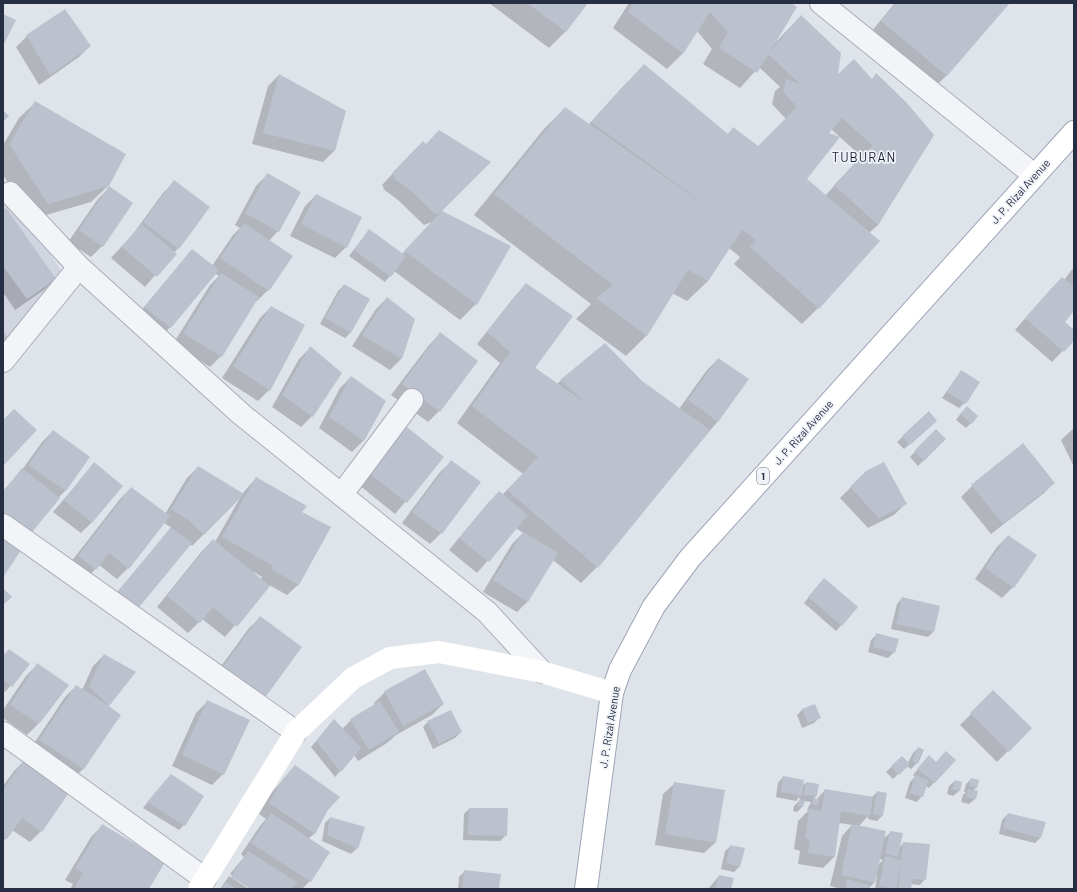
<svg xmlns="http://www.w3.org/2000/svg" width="1077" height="892" viewBox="0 0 1077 892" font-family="Barlow,sans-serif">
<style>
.built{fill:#d1d5e0}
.shadow{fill:#0003;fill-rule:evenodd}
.building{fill:#bcc1ce}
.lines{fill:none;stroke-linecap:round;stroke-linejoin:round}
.street-casing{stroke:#a8adb8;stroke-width:24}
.primary-casing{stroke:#9da5b7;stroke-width:24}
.street{stroke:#f3f4f8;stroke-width:22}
.secondary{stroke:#fff;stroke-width:22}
.primary{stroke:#fff;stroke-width:22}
.labels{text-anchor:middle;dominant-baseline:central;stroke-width:3.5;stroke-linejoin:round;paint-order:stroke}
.shield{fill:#eff2f7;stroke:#626979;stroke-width:1}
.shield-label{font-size:10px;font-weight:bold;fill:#262e43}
.street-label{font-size:11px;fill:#262e43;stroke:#eff2f7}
.quarter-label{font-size:13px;letter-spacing:1px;fill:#191f34;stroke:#eff2f7}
</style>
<rect width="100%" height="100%" fill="#dfe3ea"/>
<path class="built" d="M3 183 62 272 3 350Z"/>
<path class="shadow" d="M489 3H587L565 32 549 48Z
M629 3H791L771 47 801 16 836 77 872 79 933 136 878 225 869 233 818 308 802 324 734 264 740 257 729 248 708 281 687 301 672 293 646 336 626 356 576 319 591 304 474 215 544 129 565 108 588 125 628 81 727 135 733 129 759 147 786 119 772 104 775 91 780 87 759 67 740 88 703 64 712 49 697 31 683 53 667 69 613 28ZM831 129 861 156 825 196 806 179 827 133Z
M895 3H1008L946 76 930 92 866 38Z
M27 36 90 46 79 57 39 85 16 47Z
M279 75 345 111 334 151 323 162 252 144 268 86Z
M36 102 108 186 91 202 32 219 3 175V145L19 118Z
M412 153 439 213 483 232 476 304 460 320 394 271 385 282 349 256 369 230 402 254 432 222 424 225 398 200 383 189 384 188 382 185Z
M268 174 278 231 269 241 268 290 257 301H256L221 356 210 367 173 344 210 285 219 276 215 273 160 339 134 319 192 250 212 266 233 235 240 228 235 225 256 186Z
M174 182 178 248 145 287 111 258 133 234 163 193Z
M109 188 102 246 91 257 68 242 98 199Z
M316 195 346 247 335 258 290 236 305 206Z
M3 211 55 279 44 290 15 310 3 292Z
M1074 267V310L1063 322 1074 332V339L1052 362 1015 330 1051 289 1062 278 1064 280Z
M526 284 534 367 557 384 605 345 642 382 679 409 707 370 718 359V421L597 567 581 583 553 560 528 601 517 612 483 592 512 544 523 533 516 528 477 573 449 550 488 503 499 492 502 495 523 474 457 423 500 363 477 344 515 296Z
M344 285 351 332 345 338 320 324 338 291Z
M387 298 414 319 401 359 390 370 352 346 376 309Z
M271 307 269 390 258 401 222 378 260 318Z
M440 334 477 361 439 411 428 422 391 395 429 345Z
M310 348 312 416 301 427 272 407 299 359Z
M961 371 965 403 959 408 942 398Z
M351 377 385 401 363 441 352 452 319 428 340 388Z
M929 413 930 426 904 449 897 442Z
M961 413 971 423 966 428 956 420Z
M407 428 443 457 395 514 359 485Z
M1074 428V467L1061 440Z
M936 430 945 439 918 466 910 457Z
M53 431 65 491 58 498 3 535V491L22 470 42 442Z
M452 461 441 533 430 544 402 523 440 472Z
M94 464 92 522 81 533 53 512Z
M198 467 242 494 256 478 301 512 299 584 287 595 269 585 225 637 202 619 188 633 157 607 202 551 213 540 215 542 240 498 192 546 190 544 105 606 172 528 164 523 128 568 117 579 99 565 84 581 67 567 120 499 131 488 165 514 187 478ZM254 572 262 577 261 579 253 573Z
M1054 483 1043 494 991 534 961 497 972 486Z
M851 487 906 503 894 515 868 528 840 498Z
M1008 536 1013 587 1002 598 975 579 997 547Z
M819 585 856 608 836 631 804 603Z
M902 598 939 607 933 632 928 637 891 629 897 604Z
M261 617 263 698 211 680 249 628Z
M877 634 894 652 888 658 868 652 871 640Z
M104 655 134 673 107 706 119 715 83 769 72 780 29 751 65 697 76 686 82 690 93 666Z
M3 657 28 665 5 692 3 690Z
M37 665 38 724 27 735 3 718V710L26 676Z
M385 692 443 704 432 715 396 735 387 743 358 761 354 755 335 777 311 747 329 726 342 729 351 720 375 705 374 703Z
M993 692 1031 728 997 762 960 725Z
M207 702 223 774 212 785 172 766 196 713Z
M803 709 819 718 814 723 802 728 797 715Z
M428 722 461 732 455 738 433 749 423 727Z
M918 748 917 763 911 769 906 766 893 779 886 772 902 757 908 763 913 753Z
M25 760 41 831 30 842 12 830 3 842V786L14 771Z
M954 760 929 788 926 786 922 796 917 802 905 798 910 782 915 777 913 775 924 762 936 763Z
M290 772 327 809 315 833 308 839 329 853 310 881 302 889H252L230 874 244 857 241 854 260 826 266 819 259 814 272 792Z
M783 777 802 786 806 783 818 785 816 796 813 799 816 800 825 790 872 797 877 792 882 816 877 821 868 819V816L859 826 883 839 891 832 899 848 904 843 925 879 920 885 911 884 910 889H875L877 877 875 876 874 883 868 889H841L830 886 842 836 852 825 839 823 834 857 823 868 798 864 800 851 794 849 798 821 809 810H807L811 802 804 801 802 807 797 812 793 811 794 806 800 800 799 797 796 801 776 797 778 783ZM879 859 883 860 878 865Z
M971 779 976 788 973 791 975 799 969 804 961 802 963 795 966 792H964L966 784Z
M166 780 184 825 179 830 143 808Z
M955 781 961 783 959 791 953 796 947 794 949 786Z
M675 783 716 842 704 853 655 845 663 794Z
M469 809 506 835 500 841 463 840 464 814Z
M1008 814 1041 837 1035 843 999 834 1002 820Z
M330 818 357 848 351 854 322 841 325 823Z
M102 826 147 889H70L73 884 65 880 91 837Z
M731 846 739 867 734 872 721 869 725 851Z
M465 871 498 889H458L459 877Z
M229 876 249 889H220Z
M719 876 730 889H706H708Z"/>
<path class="building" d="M527 3H588L566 32Z
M634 3H792L797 7 757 73 719 48 728 32 710 12 683 54 628 12Z
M896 3H1010L947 76 881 21Z
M65 9 91 46 50 75 26 35Z
M3 14 16 20 3 46Z
M801 15 841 53 838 74 854 59 872 79 876 73 906 102 934 135 878 225 834 185 872 146 879 137 872 145 842 118 829 133 840 137 807 179 880 241 819 309 750 247 756 240 742 230 708 281 688 270 647 336 596 298 613 285 494 194 565 107 728 221 591 122 644 64 728 134 733 127 758 146 797 107 783 92 786 79 800 84 768 54Z
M279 74 346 111 335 151 263 133Z
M35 101 126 154 109 186 133 203 103 247 79 230 109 186 48 204 9 144Z
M3 110 9 116 3 122Z
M439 130 491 162 442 211 511 246 477 305 404 251 440 213 435 214 409 189 393 178 395 176 392 173 423 141 426 144Z
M267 173 301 192 279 232 245 213Z
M174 180 210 207 179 249 143 222Z
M316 194 362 217 347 248 301 224Z
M6 208 56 279 27 299 3 266V210Z
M244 223 293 256 269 291 220 258Z
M142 224 177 254 157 277 122 247Z
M369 229 406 256 391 277 354 250Z
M192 249 219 270 171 328 144 307Z
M221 273 259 297 222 357 183 333Z
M1062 277 1074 287V311L1065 322 1074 330V341L1064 352 1025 318Z
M526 283 573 316 535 368 586 403 560 380 605 343 642 381 710 430 598 568 507 490 538 457 472 406 510 352 487 332Z
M344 284 370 299 351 333 325 318Z
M387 297 415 319 402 359 362 335Z
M271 306 305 325 270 391 233 366Z
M3 330 10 342 3 346Z
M440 332 478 361 440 412 402 384Z
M310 346 342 373 313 417 282 395Z
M718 358 749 379 718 422 688 400Z
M961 370 980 382 966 404 947 392Z
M351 376 386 401 364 441 329 417Z
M967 406 978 416 972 424 960 414Z
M14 409 37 430 3 466V420Z
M929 411 937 421 910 445 902 436Z
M407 427 444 457 407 503 369 473Z
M936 429 946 439 924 461 914 451Z
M53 430 90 457 66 491 28 465Z
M1023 443 1055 483 1003 524 971 485Z
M451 460 481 482 442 534 412 512Z
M94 462 123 486 92 523 64 500Z
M884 462 907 504 879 518 850 487 866 471Z
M198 466 244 494 204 535 188 520 171 509Z
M22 468 60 498 29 536 3 515V492Z
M256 477 307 506 302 512 331 527 299 585 271 569 273 566 222 537Z
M131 487 170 516 129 569 109 553 96 570 78 556Z
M499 491 528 515 489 562 459 538Z
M171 527 192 543 136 611 115 595Z
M523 532 558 553 528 602 493 580Z
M1008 535 1037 555 1014 588 985 568Z
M3 538 21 550 4 576H3Z
M213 539 270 586 237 627 213 607 200 623 167 596Z
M824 578 858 607 842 626 808 597Z
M3 588 12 597 3 605Z
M902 597 940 606 934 632 896 624Z
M260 616 302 647 264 699 222 668Z
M876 633 899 639 895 653 873 647Z
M9 649 30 664 12 687 3 680V656Z
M104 654 136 672 109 706 121 715 84 769 39 740 76 685 109 706 89 686Z
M37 663 69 685 39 724 10 705Z
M425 669 444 704 403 726 384 691Z
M993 690 1032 728 1009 752 970 713Z
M207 700 250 720 224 775 182 755Z
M380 701 399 732 369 750 350 719Z
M815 704 821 718 808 723 802 709Z
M451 710 462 732 439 744 427 721Z
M334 719 361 748 341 772 316 741Z
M918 747 924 750 918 764 912 761Z
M946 751 956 760 935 783 917 769 929 755 936 762Z
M902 756 910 764 899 775 891 766Z
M25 759 70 791 42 832 22 818 7 839 3 836V790Z
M295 765 340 797 328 810 315 834 269 803 283 779Z
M171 774 204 796 185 826 147 802Z
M915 775 929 780 923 797 910 793Z
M783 776 804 780 802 796 781 792Z
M971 778 979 780 977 788 969 786Z
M955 780 962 782 960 791 952 789Z
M674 782 725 790 716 843 665 834Z
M806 782 819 784 817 796 804 795Z
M825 789 873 797 870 816 841 811 835 857 808 853 810 840 805 838 809 809 821 811Z
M968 789 978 791 976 799 966 797Z
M877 791 887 793 883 816 873 814Z
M813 798 819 799 818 806 812 804Z
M800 799 805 801 803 807 798 806Z
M469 808H508L507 836 468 835Z
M271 813 330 852 311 882 251 843Z
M1008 813 1046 822 1041 838 1003 828Z
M330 817 365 827 358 849 327 835Z
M102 824 165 862 149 889H78L75 887 83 873 75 868Z
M852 824 886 831 875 883 841 875Z
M890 831 903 833 898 857 885 854Z
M903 842 930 844 926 880 913 879 911 889H898L901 865 896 889 879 886 885 856 901 860Z
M730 845 745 848 740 867 726 863Z
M248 851 297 882 292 889H251L231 877Z
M464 870 501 874 499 889H462Z
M719 875 734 878 731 889H715Z
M847 879 870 885 869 889H845Z
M226 882 236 889H221Z"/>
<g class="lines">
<g class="street-casing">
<path id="street" d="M821 3 1034 175
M10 193 79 267 241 414 487 612 542 672
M3 361 79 267
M342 494 412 400
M3 525 296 732
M3 733 205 879"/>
</g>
<g class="primary-casing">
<path id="primary" d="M586 889 612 693 620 670 654 606 690 558 1074 132"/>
</g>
<use href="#street" class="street"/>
<path class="secondary" d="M199 889 296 732 353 678 390 658 439 652 542 672 612 693"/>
<use href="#primary" class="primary"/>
</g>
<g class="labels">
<rect class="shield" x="757" y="468" width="12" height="16" rx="3"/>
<g class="shield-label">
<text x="763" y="476">1</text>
</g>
<g class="street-label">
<text transform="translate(1020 191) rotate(-48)">J. P. Rizal Avenue</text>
<text transform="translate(803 432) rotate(-48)">J. P. Rizal Avenue</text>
<text transform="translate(609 727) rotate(-81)">J. P. Rizal Avenue</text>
</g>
<g class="quarter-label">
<text x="864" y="157">TUBURAN</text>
</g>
</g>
<rect width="1077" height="892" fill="none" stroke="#262e43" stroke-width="8"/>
</svg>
